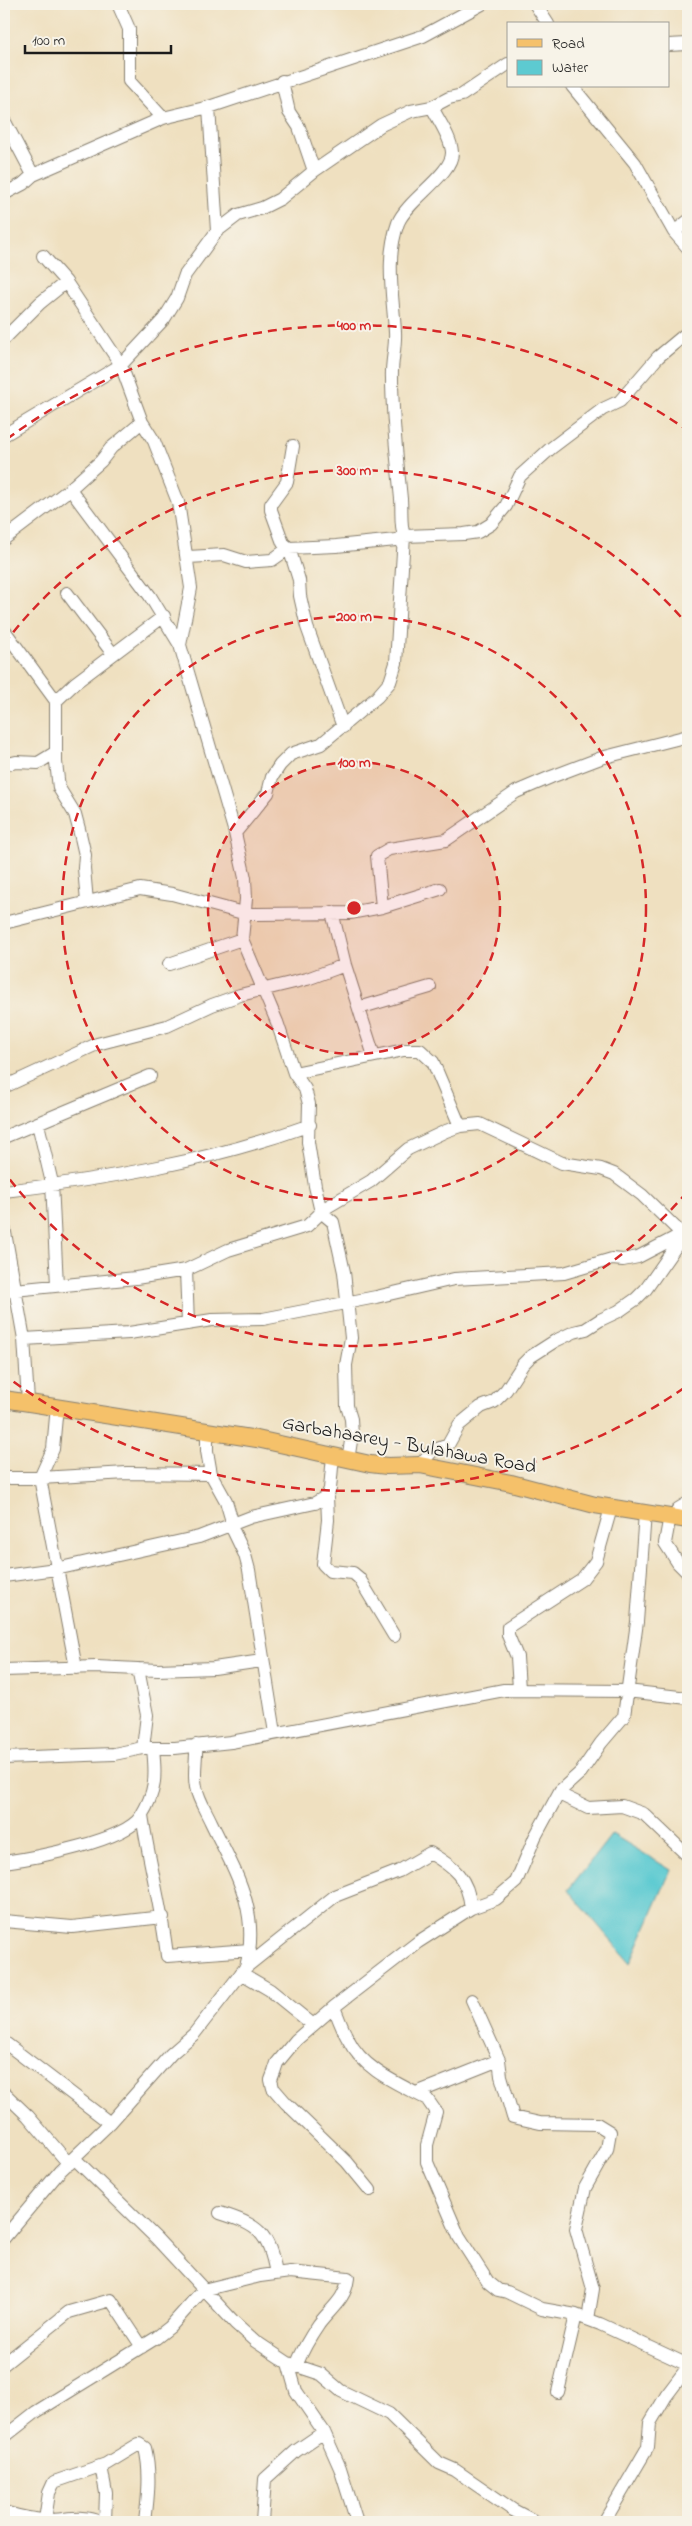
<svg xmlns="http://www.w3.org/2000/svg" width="692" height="2526" viewBox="0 0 692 2526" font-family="'Indie Flower',sans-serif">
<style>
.water{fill:#5dcad1;stroke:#3c7376}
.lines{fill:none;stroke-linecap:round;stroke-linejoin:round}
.minor-casing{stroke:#867e6e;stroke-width:14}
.major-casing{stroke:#867e6e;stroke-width:18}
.minor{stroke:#fff;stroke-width:12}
.major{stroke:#f5c16b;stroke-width:16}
.ring{fill:none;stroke:#d62828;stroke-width:2.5;stroke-dasharray:9 6}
.labels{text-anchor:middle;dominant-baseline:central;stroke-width:4;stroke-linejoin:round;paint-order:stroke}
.street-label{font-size:20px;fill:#1c1c1c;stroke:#f7f3e8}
.centre{fill:#d62828;stroke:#f7f3e8;stroke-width:2.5}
.ring-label{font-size:15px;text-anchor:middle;font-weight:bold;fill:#d62828;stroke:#f7f3e8;stroke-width:4;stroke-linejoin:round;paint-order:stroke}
</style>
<rect width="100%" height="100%" fill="#f7f3e8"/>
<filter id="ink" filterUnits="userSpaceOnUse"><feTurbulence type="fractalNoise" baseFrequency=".02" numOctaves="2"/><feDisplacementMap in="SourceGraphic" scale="10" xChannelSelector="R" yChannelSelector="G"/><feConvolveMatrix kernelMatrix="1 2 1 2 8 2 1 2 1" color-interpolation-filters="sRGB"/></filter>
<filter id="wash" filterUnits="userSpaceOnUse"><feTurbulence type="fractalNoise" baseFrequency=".0096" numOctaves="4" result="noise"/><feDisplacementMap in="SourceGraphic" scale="20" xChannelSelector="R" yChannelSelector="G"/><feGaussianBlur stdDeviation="1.12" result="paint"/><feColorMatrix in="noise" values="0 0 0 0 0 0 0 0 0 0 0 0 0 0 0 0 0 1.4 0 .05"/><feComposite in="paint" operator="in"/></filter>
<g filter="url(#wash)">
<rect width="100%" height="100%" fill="#efe0c0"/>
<path class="water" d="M612 1834 671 1870 630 1963 568 1890Z"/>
</g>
<g filter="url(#ink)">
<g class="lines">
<g class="minor-casing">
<path id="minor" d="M118 4 129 29V81L163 118
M535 4 548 24
M668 45 688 44
M572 86 635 163 674 232 688 248
M209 107 217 231
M4 120 33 175
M314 171 381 125 411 111 432 107 449 98 462 95 508 64
M4 194 23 184 33 175 163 118 209 107 423 36 482 4
M674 232 688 221
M43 256 66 282 121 365 142 422 154 441 178 502 191 588 180 645
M4 339 40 303 66 282
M4 435 121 365 164 319 177 298 185 275 217 231 238 215 262 208 280 199 314 171 299 127 289 112 282 81
M293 446 287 482 271 504V510L283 543 289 548 299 580 300 596 307 627 343 727
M70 489 150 596 180 645 235 833 245 878 246 899 242 939 277 1022 294 1073 305 1089 309 1104 308 1142 315 1186 321 1212 333 1222 344 1272 351 1338 346 1365 347 1406 351 1419 352 1435 348 1460
M4 539 70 489 101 461 111 448 142 422
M188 557 224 555 246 562 272 560 289 548 336 546 396 540 404 536C400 524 402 512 401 499 397 458 392 418 392 378 391 363 396 347 395 332 393 295 385 259 398 223 407 200 453 174 452 152 451 137 438 120 432 107
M67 593 113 654
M4 630 56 701
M4 765 16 762 38 763 56 752
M235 833 268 793 272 777 280 765 291 754 321 744 377 697 390 682 396 663 404 536 464 534 478 532 491 524 506 506 520 476 550 449 603 409 620 401 658 357 688 332
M87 902 84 868 85 855 79 829 75 814 59 788 56 762V701L75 683 164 616
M382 907 377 856 389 849 446 840 516 792 551 777 601 758 688 736
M332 912 345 965 374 1056
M4 923 140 889 172 894 243 913 257 914 350 913 382 907 440 889
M169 964 242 939
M359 1008 430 987
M294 1073 404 1050H420L433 1062 460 1126
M4 1087 97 1044 167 1026 212 1005 240 995 307 979 345 965
M38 1124 52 1183 57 1285
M4 1137 150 1076
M4 1191C107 1179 211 1161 310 1125
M4 1227 24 1339 28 1401
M186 1270 188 1324
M4 1291 136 1278 186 1270 228 1250 307 1226 327 1207 371 1181 408 1149 446 1131 460 1126 480 1124 562 1163 601 1169 614 1174 642 1195 682 1234
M24 1339 129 1333 212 1320 263 1319 376 1297 454 1279 564 1273 612 1259 623 1260 638 1257 686 1232
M207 1431V1451L211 1474 226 1501 231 1518V1526L245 1555 249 1570 275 1733
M420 1465 432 1451 448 1445 459 1425 481 1407 494 1402 506 1390 523 1364 530 1357 555 1341 574 1332 586 1329 600 1320 619 1311 636 1299 646 1289 683 1236
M4 1478H40L53 1449 57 1406
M327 1496 328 1520 323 1564 330 1571 353 1573 359 1578 394 1636
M670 1516 665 1543 678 1563 688 1573
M676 1517 678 1509 688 1503
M4 1576 56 1569 199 1537 251 1517 315 1503 327 1496 330 1489 333 1456
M76 1668 40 1478 127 1473 211 1474
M138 1669 147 1715 143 1748
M4 1670 96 1667 158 1670 214 1668 262 1661
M519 1689 517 1657 508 1635V1627L582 1579 596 1561 611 1508
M196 1745C197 1758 193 1773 196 1787 198 1799 206 1811 211 1822 234 1870 261 1910 246 1967
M4 1758 114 1754 143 1748H175L231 1742 504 1690 627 1691 688 1698
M559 1794 588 1808 622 1806 644 1814 688 1856
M142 1815C149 1863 162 1908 167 1956L250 1950
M4 1862C33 1858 126 1841 141 1816 156 1792 156 1776 153 1749
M4 1921 72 1927 163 1917
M241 1973 270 1990 312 2024
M472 2000 499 2060 501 2076 513 2117 540 2123 597 2124 610 2132 607 2149 585 2188 576 2229 593 2289 588 2319
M334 2007C338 2017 342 2029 348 2039 363 2070 399 2084 427 2099L436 2112 427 2145V2162L459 2237 488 2282 498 2290 507 2292 542 2309 576 2315 600 2324 688 2365
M4 2042 110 2123
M4 2093 28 2116 69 2164
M416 2093 499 2060
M75 2159 156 2238 235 2323 255 2341 288 2363 321 2374 341 2391 389 2414 439 2463 455 2470 513 2510 536 2522
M370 2190 347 2162 286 2103 273 2088 271 2080 274 2072 277 2063 296 2040 334 2007 418 1942 471 1908 496 1899 516 1882 535 1837 560 1791 581 1772 601 1743 624 1716 637 1622 645 1513
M220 2213C258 2225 269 2232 276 2274
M4 2238 60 2171 110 2123 171 2054 194 2034 246 1967 335 1896 399 1871 430 1853C454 1867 468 1878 471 1908
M288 2363 296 2391 324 2432 340 2468 357 2522
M4 2364 69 2312 111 2300 142 2347
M558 2392 576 2315
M4 2437 36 2412 156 2338 170 2327 203 2290 260 2276 290 2272 348 2278C346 2299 331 2308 319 2324 310 2337 302 2351 296 2366
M101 2466 106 2493 105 2522
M4 2512C17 2516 34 2520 48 2520 65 2520 84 2514 99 2522
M45 2520 49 2493 54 2482 106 2464 139 2444 145 2448C151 2472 148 2498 145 2522
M262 2522 265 2479 296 2451 324 2432
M604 2522 648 2447 650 2423 666 2396 688 2367"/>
</g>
<g class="major-casing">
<path id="major" d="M4 1399 257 1439 370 1464 387 1466 420 1465 511 1483 595 1505 688 1520"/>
</g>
<use href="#minor" class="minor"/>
<use href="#major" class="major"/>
</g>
</g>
<circle cx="354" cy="908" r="146" fill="#d62828" fill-opacity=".12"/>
<g class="ring">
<circle cx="354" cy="908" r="146"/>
<circle cx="354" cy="908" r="292"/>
<path d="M687 1192A438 438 0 0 1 4 1172M4 644A438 438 0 0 1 687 624"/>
<path d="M684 1388A583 583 0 0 1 7 1377M7 439A583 583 0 0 1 684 428"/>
</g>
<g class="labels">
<g class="street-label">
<text transform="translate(409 1446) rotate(10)">Garbahaarey - Bulahawa Road</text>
</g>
</g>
<circle cx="354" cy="908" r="8" class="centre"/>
<g class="ring-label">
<text x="354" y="330">400 m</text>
<text x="354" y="475">300 m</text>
<text x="354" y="621">200 m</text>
<text x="354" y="767">100 m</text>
</g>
<rect width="692" height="2526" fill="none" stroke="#f7f3e8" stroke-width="20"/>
<rect x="507" y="22" width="162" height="65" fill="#f7f3e8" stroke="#9f9d96"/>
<rect x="517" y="39" width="25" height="8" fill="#f5c16b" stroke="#9f9d96"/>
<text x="552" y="48" font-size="15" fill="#1c1c1c">Road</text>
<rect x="517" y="60" width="25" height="15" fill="#5dcad1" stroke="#9f9d96"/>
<text x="552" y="72" font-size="15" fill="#1c1c1c">Water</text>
<path d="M25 45v8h146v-8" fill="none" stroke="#1c1c1c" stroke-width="2.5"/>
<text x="32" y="45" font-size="15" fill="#1c1c1c" stroke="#f7f3e8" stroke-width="4" paint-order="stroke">100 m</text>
</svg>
